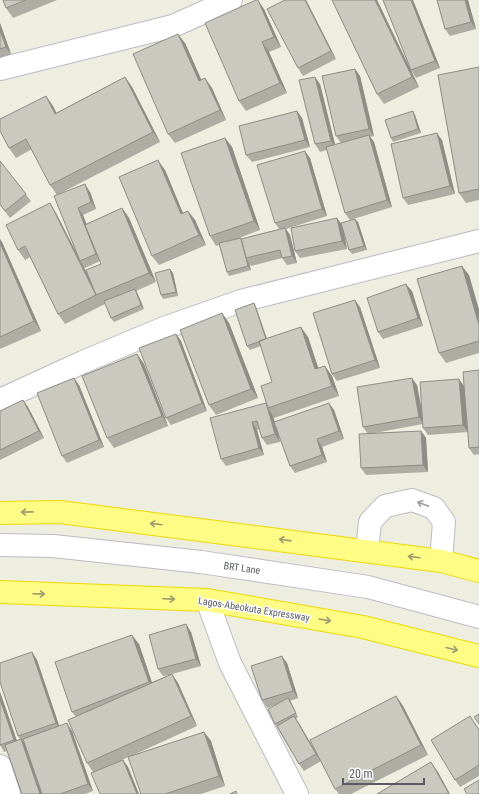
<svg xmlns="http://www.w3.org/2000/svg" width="479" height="794" viewBox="0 0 479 794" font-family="'Roboto Condensed',sans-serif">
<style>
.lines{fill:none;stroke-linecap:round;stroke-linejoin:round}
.minor-casing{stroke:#bbbcc3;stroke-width:24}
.highway-casing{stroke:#edda00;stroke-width:24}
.minor{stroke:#fff;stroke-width:22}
.highway{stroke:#fffc85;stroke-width:22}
.wall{fill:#adada4;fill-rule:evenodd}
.shaded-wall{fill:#8d8d86}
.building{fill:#c9c9bf;stroke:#8d8d86}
.oneway{stroke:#9b9da1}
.oneway2{stroke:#9b9b70}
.labels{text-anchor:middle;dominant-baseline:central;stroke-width:3;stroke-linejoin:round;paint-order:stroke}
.street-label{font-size:10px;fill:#595b62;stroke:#fff}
</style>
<rect width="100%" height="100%" fill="#edede0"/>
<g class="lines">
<g class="minor-casing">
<path id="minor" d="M0 69 173 26 231 0
M0 400 83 362 164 328 241 301 479 241
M0 545 53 546 201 562 368 587 479 617
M367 551 370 522 385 506 412 500 434 508 444 522 441 561
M207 600 230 663 297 794
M0 766 9 794"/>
</g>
<g class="highway-casing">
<path id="highway" d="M0 513 60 512 441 561 479 571
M0 592 207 600 363 627 479 656"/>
</g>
<use href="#minor" class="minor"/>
<use href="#highway" class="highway"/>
</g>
<path class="wall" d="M3 0H57L13 18 6 8Z
M306 0 336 59 303 76 298 68Z
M332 0H377L419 87 384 104 377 94Z
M383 0H413L440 68 416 78 411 70Z
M437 0H468L476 29 450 36 445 29Z
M264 9 281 47 269 52 287 93 246 111 239 101Z
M0 23 11 54 0 58Z
M185 43 201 80 212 88 226 120 175 143 168 134Z
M479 67V200L466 203 459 193Z
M355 69 360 76 374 136 370 137 374 142 392 207 350 220 345 213 327 150 320 152 315 144 320 84 335 145 341 143 336 136Z
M125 77 132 87 160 142 57 195 50 185 32 149 16 158 9 148 46 96 53 106 56 113Z
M297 111 302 118 310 147 252 162 246 155Z
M415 115 421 133 393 142 391 138Z
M225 138 232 147 260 230 239 238 241 239 279 229 275 223 310 158 327 216 286 229 290 235 297 263 287 265 282 258 251 266 249 263 251 270 229 276 227 272 219 245 216 246 210 236Z
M442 140 455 194 408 205 403 198Z
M0 161 31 201 10 218 0 205Z
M165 170 183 213 188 211 195 220 206 245 159 265 152 256Z
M90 192 96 209 83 215 86 224 122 208 129 218 156 282 136 291 144 309 114 322 111 318 105 304 103 305 101 301 103 305 65 324 58 314 30 257 25 260 18 250 56 213 76 252 54 196ZM100 261 101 264 89 278 83 265 85 268Z
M337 218 342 225 347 249 300 258 295 251Z
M358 222 367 250 352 254 349 250Z
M0 239 2 242 41 331 0 349Z
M173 273 178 296 163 299 161 295Z
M469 275 479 310V353L446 363 439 353Z
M412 291 423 326 383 339 378 332Z
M256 307 267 338 308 337 318 368 332 376 339 396 274 418 273 416 275 422 334 410 344 439 322 447 327 462 295 473 290 466 278 432 280 442 267 445 262 438 259 429 257 430 264 455 226 466 221 459 266 403 272 382 261 346 250 350 247 346Z
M360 307 380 368 337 381 332 374Z
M222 313 229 323 258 398 216 415 209 405Z
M176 334 181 341 207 411 171 425 166 418Z
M137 354 144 364 168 426 114 448 107 438Z
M479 370V454L474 455 469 448 468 432 428 435 423 428V424L374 433 421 431 426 438 428 472 366 475 361 468 368 434 363 427 417 385 422 410 464 385Z
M79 385 104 447 67 463 62 456Z
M23 400 28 407 44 438 0 460V411Z
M191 632 201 666 172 674 178 683 197 726 129 757 204 732 211 741 225 786 201 794H141L128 757 120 761 123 760 128 767 139 794H100L93 772 87 763 76 717 72 712 139 644 152 682 170 675 163 676 158 669Z
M32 652 37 660 59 726 72 731 93 791 85 794H22L7 751 4 752 0 745V692L17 741 20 739 18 736Z
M287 663 298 698 290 701 298 717 296 719 321 761 304 771 299 764 275 724V705L267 708 262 700Z
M396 696 403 706 428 755 351 794H339L335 789Z
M475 723 479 729V776L460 787 455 780Z"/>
<path class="shaded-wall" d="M258 0 264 9 281 47 274 37Z
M305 0H306L336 59 331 51Z
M375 0H377L419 87 412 77Z
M411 0H413L440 68 435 61Z
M465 0H468L476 29 471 22Z
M0 23 11 54 6 47 0 30Z
M178 34 185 43 206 90 199 81Z
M262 42 269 52 287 93 280 83Z
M355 69 360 76 374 136 369 129Z
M125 77 132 87 160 142 153 132Z
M315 77 320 84 336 148 331 141Z
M205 78 212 88 226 120 220 110Z
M46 96 53 106 62 124 55 114Z
M297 111 302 118 310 147 305 140Z
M413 111 415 115 421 133 418 129Z
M437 133 442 140 455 194 450 186Z
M369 135 374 142 392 207 387 200Z
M225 138 232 147 260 230 254 221Z
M305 151 310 158 327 216 322 209Z
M158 160 165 170 187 223 181 214Z
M85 184 90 192 96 209 91 202Z
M50 203 56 213 80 260V261L83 265 97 295H96L103 305 96 295Z
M78 208 83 215 101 261 96 254Z
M122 208 129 218 156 282 149 273Z
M188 211 195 220 206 245 199 235Z
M337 218 342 225 347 249 342 241Z
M355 219 358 222 367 250 364 246Z
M285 228 290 235 297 263 292 256Z
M0 239 2 242 41 331 34 321 0 243Z
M246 259 249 263 251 270 248 266Z
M462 266 469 275 479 310V325Z
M170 269 173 273 178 296 176 292Z
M406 284 412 291 423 326 418 318Z
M135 289 137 292 144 309 141 305Z
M355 300 360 307 380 368 375 360Z
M254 303 256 307 268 343 266 339Z
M222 313 229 323 258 398 251 389Z
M301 327 308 337 322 379 315 369Z
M176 334 181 341 207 411 202 403Z
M137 354 144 364 168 426 162 416Z
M325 366 332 376 339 396 332 386Z
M74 378 79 385 104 447 99 440Z
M412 378 417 385 424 424 419 417Z
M459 379 464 386 468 432 463 425Z
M23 400 28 407 44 438 39 431Z
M329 403 334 410 344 439 339 431Z
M268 408 273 416 280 442 275 434Z
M252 422 257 430 264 455 259 448Z
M421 431 426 438 428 472 423 465Z
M317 439 322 447 327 462 322 455Z
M186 624 191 632 201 666 196 659Z
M132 635 139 644 155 692 149 682Z
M32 652 37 660 61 731 56 723Z
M282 656 287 663 298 698 293 691Z
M172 674 178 683 197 726 191 716Z
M0 692 19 747 14 740 0 699Z
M396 696 403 706 428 755 421 745Z
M288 698 291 702 298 717 296 713Z
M294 716 299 723 321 761 316 754Z
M67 723 72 731 93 791 88 784Z
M204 732 211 741 225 786 219 776Z
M21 739 26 746 42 794H40Z
M123 760 128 767 139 794H137Z
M431 762 438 772 450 794H449Z"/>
<path class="building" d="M3 0H26L6 8Z
M256 0H258L274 37 262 42 280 83 239 101 205 23Z
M285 0H305L331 51 298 68 267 9Z
M332 0H375L412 77 377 94Z
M383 0H411L435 61 411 70Z
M437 0H465L471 22 445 29Z
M0 30 6 47 0 49Z
M178 34 199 81 205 78 220 110 168 134 133 54Z
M479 67V189L459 193 438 75Z
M355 69 369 129 336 136 322 76Z
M125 77 153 132 50 185 26 139 9 148 0 131V119L46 96 55 114Z
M315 77 331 141 315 144 299 80Z
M297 111 305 140 246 155 239 126Z
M413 111 418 129 391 138 385 120Z
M437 133 450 186 403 198 391 144Z
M369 135 387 200 345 213 326 147Z
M225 138 254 221 210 236 181 153Z
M305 151 322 209 275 223 257 165Z
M158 160 181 214 188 211 199 235 152 256 119 177Z
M0 161 26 194 5 211 0 204Z
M85 184 91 202 78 208 96 254 80 261 54 196Z
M50 203 96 295 58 314 25 246 18 250 6 225Z
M122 208 149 273 96 295 86 270 101 264 85 225Z
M337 218 342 241 295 251 291 228Z
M355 219 364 246 349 250 341 223Z
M285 228 292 256 282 258 280 250 246 258 241 239Z
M241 238 248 266 227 272 219 243Z
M0 243 34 321 0 337Z
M462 266 479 325V341L439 353 417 279Z
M170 269 176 292 161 295 155 273Z
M406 284 418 318 378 332 367 298Z
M135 289 141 305 111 318 104 301Z
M355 300 375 360 332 374 313 313Z
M254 303 266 339 247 346 235 310Z
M222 313 251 389 209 405 180 330Z
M301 327 315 369 325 366 332 386 268 408 261 386 272 382 259 341Z
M176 334 202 403 166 418 139 348Z
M137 354 162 416 107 438 82 376Z
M479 370V447L469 448 463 372Z
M74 378 99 440 62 456 37 393Z
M412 378 419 417 363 427 357 387Z
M459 379 463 425 423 428 420 382Z
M23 400 39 431 0 450V411Z
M266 403 275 434 262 438 257 421 252 422 259 448 221 459 210 418Z
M329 403 339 431 317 439 322 455 290 466 274 422Z
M421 431 423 465 361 468 359 434Z
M186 624 196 659 158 669 149 635Z
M132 635 149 682 72 712 55 662Z
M32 652 56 723 18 736 0 682V663Z
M282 656 293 691 262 700 251 666Z
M172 674 191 716 87 763 68 720Z
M396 696 421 745 335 789 310 740Z
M288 698 296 713 275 724 268 709Z
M0 699 14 740 0 745Z
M479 714V724L474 717Z
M294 716 316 754 299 764 277 726Z
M470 716 479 730V765L455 780 431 740Z
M67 723 88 784 60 794H42L23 739Z
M204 732 219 776 165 794H141L128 757Z
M21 739 40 794H22L5 745Z
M123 760 137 794H100L91 773Z
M431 762 449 794H377Z
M479 780V794H467L464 789Z
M236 791 237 794H230Z"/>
<defs><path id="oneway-shaft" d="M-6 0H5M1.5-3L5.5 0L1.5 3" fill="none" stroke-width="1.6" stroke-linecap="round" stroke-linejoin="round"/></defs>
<use class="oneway" href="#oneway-shaft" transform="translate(423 504) rotate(-159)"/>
<g class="oneway2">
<use href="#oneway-shaft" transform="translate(27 512) rotate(179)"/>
<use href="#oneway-shaft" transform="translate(156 524) rotate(-173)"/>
<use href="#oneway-shaft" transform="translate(285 540) rotate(-172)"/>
<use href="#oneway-shaft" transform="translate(414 557) rotate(-173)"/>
<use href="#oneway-shaft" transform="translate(39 594) rotate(2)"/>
<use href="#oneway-shaft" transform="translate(169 599) rotate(2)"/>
<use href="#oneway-shaft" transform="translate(325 620) rotate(10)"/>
<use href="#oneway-shaft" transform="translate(452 649) rotate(14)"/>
</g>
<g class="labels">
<g class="street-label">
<text transform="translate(242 568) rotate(8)">BRT Lane</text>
<text transform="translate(254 609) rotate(9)">Lagos-Abeokuta Expressway</text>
</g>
</g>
<path d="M343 778v6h81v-6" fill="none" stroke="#595b62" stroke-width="2"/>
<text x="349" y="778" font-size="12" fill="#595b62" stroke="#ffffff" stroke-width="3" paint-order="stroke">20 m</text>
</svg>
